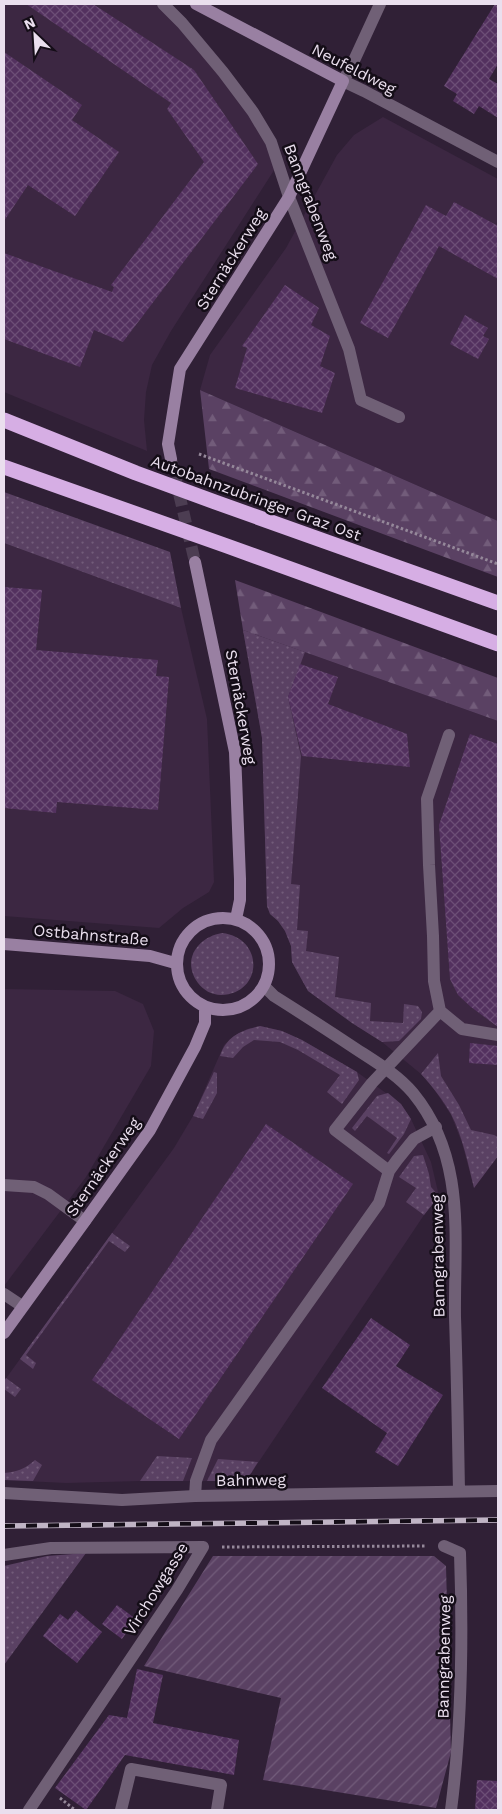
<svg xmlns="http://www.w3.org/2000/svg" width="502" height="1814" viewBox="0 0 502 1814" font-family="'Work Sans',sans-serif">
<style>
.built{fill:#3c2742}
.grass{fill:url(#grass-dots)}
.forest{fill:url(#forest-firs)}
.garden{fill:url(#garden-furrows)}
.building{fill:url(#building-cross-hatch)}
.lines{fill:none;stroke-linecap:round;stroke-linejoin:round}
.secondary-tunnel{stroke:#4c3d52;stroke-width:12;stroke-dasharray:12 6;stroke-linecap:butt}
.path{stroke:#95889a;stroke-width:3;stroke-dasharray:2.5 2.5;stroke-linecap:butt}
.lane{stroke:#706076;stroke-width:12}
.street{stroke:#706076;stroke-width:12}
.secondary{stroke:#9980a2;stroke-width:12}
.highway{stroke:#d6aee4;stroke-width:15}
.rail-casing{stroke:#c0b4c5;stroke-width:5.5}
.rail{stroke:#140d17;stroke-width:4;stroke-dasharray:11;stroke-linecap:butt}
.labels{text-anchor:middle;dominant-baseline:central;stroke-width:5;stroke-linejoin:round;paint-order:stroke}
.street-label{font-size:16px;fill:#eadfee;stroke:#140d17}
</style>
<defs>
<pattern id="grass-dots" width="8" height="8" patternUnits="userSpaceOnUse" patternTransform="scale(1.25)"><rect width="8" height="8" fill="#5a4163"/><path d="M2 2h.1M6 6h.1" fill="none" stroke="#725c7a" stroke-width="1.8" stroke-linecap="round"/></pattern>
<pattern id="forest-firs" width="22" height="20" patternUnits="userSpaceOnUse" patternTransform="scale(1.25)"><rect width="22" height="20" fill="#5a4163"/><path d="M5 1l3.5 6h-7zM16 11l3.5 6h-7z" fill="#725c7a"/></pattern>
<pattern id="garden-furrows" width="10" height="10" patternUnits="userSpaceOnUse" patternTransform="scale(1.25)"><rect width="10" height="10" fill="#5a4163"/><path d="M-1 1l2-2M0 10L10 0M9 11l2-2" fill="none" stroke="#725c7a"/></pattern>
<pattern id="building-cross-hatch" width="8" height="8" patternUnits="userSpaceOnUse" patternTransform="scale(1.25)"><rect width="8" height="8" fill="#53315f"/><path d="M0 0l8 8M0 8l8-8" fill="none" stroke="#6c4e76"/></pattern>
</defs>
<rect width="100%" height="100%" fill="#302036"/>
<path class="built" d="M4 4H154L172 12 253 112 278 164 171 331 152 365 146 392 144 420 147 451 4 392Z
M383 117 498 179V521L200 390 210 355 286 248 337 155 354 135Z
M4 543 181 608 207 719 214 882 209 892 183 908 159 928 4 916Z
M243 630 498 721V1156L474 1188 462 1143 451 1115 434 1089 421 1074 382 1042 352 1023 308 991 292 962 291 946 285 931 278 921 270 914 267 906 262 738Z
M4 989 115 991 143 1004 154 1031 151 1066 86 1177 4 1286Z
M260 1026 282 1031 302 1040 357 1072 401 1104 411 1119 431 1162 439 1196 424 1215 246 1481H140L66 1483 4 1480V1381L174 1148 193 1116 224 1045 234 1036 247 1029Z"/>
<path class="grass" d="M4 492 170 552 181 608 4 543Z
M243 630 305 652 288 697 301 756 291 884 300 885 297 930 308 931 306 951 339 957 335 997 371 1003 370 1021 403 1023 404 1004 418 1006 422 1012 421 1019 399 1041 382 1042 352 1023 308 991 292 962 291 946 285 931 278 921 270 914 267 906 262 738Z
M222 933C265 938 263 994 221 995 212 995 203 990 198 983 181 960 198 937 222 933Z
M260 1026 282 1031 302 1040 357 1072 359 1080 342 1104 327 1092 340 1075 298 1050 280 1042 254 1040 243 1047 233 1058 220 1056C227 1036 240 1031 260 1026Z
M438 1053 441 1076 459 1105 471 1130 494 1135 498 1137V1156L474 1188C468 1164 463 1137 451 1114 443 1100 432 1086 421 1074Z
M214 1072 217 1073V1093L203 1119 193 1116Z
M388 1093 401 1104 411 1119 404 1134 389 1154 387 1153 397 1138 367 1116 355 1131 352 1128 377 1096Z
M423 1155 429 1174 431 1187 439 1196 424 1215 406 1202 416 1188 399 1177 414 1156Z
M112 1233 130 1246 125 1252 109 1241 26 1355 36 1363 33 1369 20 1359Z
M6 1378 21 1389 15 1397 4 1389V1381Z
M157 1456 192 1458 183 1481H140Z
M218 1459 258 1462 246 1481H207Z
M35 1460 42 1465 33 1481 4 1480V1473C17 1472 25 1469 35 1460Z
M86 1553 4 1665V1566L47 1556Z"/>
<path class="forest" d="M200 390 498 521V577L209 469Z
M235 580 498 678V721L243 630Z"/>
<path class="garden" d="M213 1556H434L446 1566 451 1752 436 1808 263 1780 281 1698 144 1666Z"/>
<path class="building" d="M26 4H93L194 70 258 164 123 342 94 330 80 367 4 339V253L112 292 114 287 111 285 204 162 167 109 171 103Z
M495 4H498V64L489 79 498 84V118L479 106 474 114 453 101 457 94 444 86Z
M4 52 82 105 72 120 119 152 75 216 28 185 4 221Z
M454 202 498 226V279L439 246 388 338 360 323 426 205 446 216Z
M285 285 319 308 311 325 330 336 320 366 335 373 322 413 235 388 247 348 242 346Z
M465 315 488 328 483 336 489 339 478 359 450 344Z
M4 587 42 590 36 650 158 660 156 676 169 677 158 810 57 802 56 813 4 808Z
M300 664 338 677 328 704 407 734 410 767 302 756 288 697Z
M470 734 498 744V1027L471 1007 458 995 450 979 439 825Z
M470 1043 498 1046V1065L469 1063Z
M266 1124 353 1184 179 1439 92 1380Z
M371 1318 410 1345 396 1366 443 1395 398 1466 375 1452 387 1433 322 1388Z
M117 1605 136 1619 122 1639 102 1624Z
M76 1610 102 1632 77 1663 43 1636 60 1614 68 1620Z
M137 1669 163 1675 153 1723 239 1740 234 1775 125 1755 86 1810 55 1788 109 1715 127 1718Z
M477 1780 498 1781V1810H475Z"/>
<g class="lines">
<path class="secondary-tunnel" d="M171 459 195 562"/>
<path class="path" d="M199 454 498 564
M222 1547 425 1546
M60 1798 75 1810"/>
<path class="lane" d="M163 4 182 23 223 72 253 112 271 142 289 197 349 349 361 400 399 417
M440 1011 462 1029 498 1035
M389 1171 335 1130 372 1083 440 1011 434 981 433 936 429 865 427 799 449 735
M4 1185 34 1187 48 1194 85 1221
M4 1294 22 1306
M195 1496 196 1481 211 1440 379 1203 389 1171 397 1160 414 1139 436 1127"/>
<path class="street" d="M380 4 351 67 343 81 364 91 498 162
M264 986 274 996C301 1013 329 1031 356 1049 376 1062 398 1075 413 1093 467 1159 454 1238 455 1317 457 1375 458 1433 459 1491
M4 1493 122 1500 195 1496 498 1491
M444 1546 460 1553C463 1639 462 1724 451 1810
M4 1555 51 1548 203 1547
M29 1810 177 1590 203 1547
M121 1810 131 1769 221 1785 217 1810"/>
<path class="secondary" d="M171 459 168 444 180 369 289 197 343 81 196 4
M195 562 235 752 240 879V900L236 919
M177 964a46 46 0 1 1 92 0a46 46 0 1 1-92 0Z
M4 944 150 956 175 963
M4 1333 85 1221 150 1130 195 1047 205 1023V1008"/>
<path class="highway" d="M4 420 136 473 215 502 498 603
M4 467 227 546 498 644"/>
<g class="rail-casing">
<path id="rail" d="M4 1526 498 1520"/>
</g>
<use href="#rail" class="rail"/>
</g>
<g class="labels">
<g class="street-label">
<text transform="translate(354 69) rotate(27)">Neufeldweg</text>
<text transform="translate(311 202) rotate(69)">Banngrabenweg</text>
<text transform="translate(231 259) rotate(-58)">Sternäckerweg</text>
<text transform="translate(256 498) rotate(20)">Autobahnzubringer Graz Ost</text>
<text transform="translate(241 707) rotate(80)">Sternäckerweg</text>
<text transform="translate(91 935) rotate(5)">Ostbahnstraße</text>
<text transform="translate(103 1167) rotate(-55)">Sternäckerweg</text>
<text transform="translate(438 1256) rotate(-91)">Banngrabenweg</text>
<text transform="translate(251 1480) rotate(-1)">Bahnweg</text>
<text transform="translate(156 1589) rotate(-58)">Virchowgasse</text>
<text transform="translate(444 1657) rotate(-89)">Banngrabenweg</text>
</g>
</g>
<rect width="502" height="1814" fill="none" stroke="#eadfee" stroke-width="10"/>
<g transform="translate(35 35) rotate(335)" stroke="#140d17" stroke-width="4" paint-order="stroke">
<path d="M0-4L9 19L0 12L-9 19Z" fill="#eadfee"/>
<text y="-8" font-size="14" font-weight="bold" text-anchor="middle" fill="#eadfee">N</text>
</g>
</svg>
